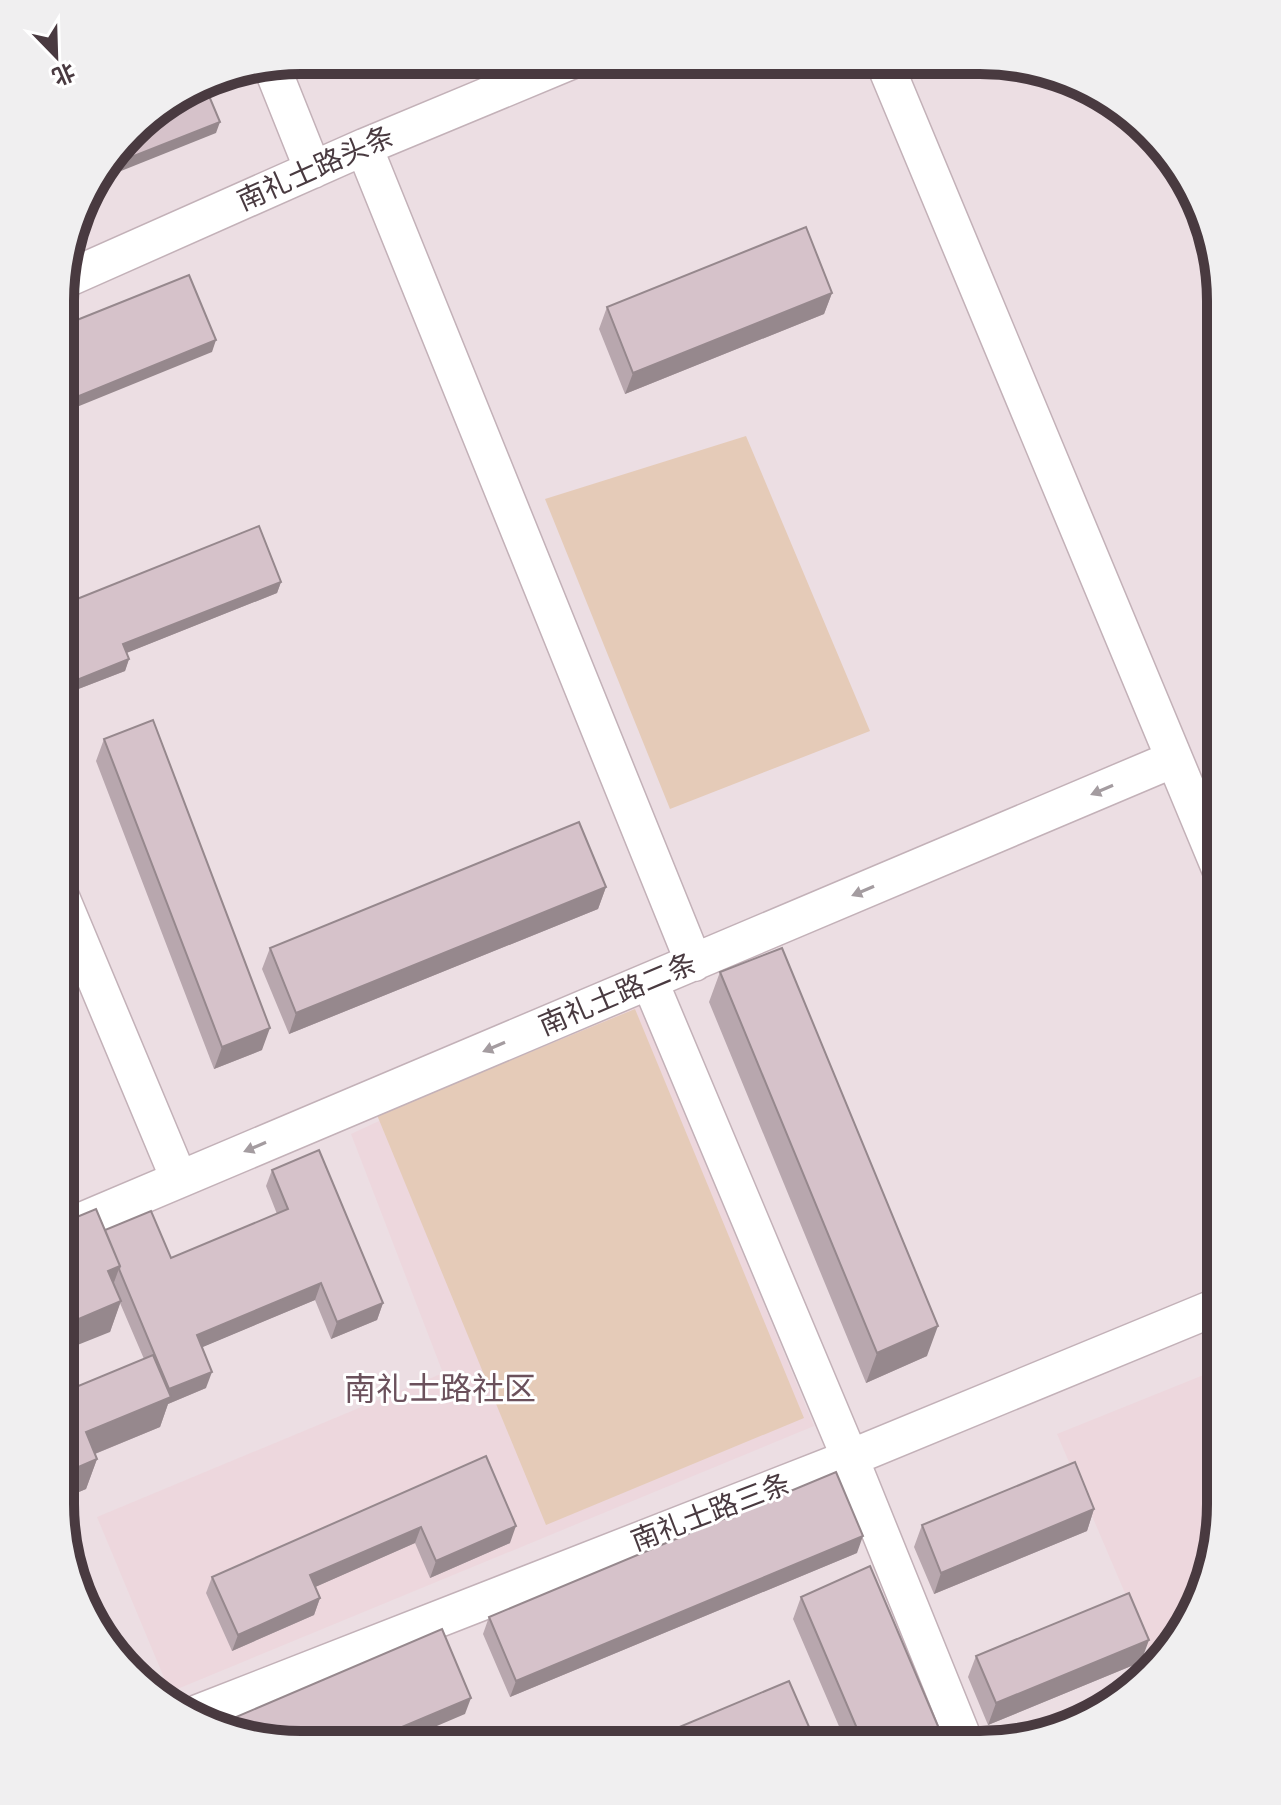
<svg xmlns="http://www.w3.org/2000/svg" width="1281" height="1805" viewBox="0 0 1281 1805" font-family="'Sofia Sans Condensed','Noto Sans SC',sans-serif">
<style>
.residential{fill:#ecdee3}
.education{fill:#edd7dd}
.pitch{fill:#e5cbb8}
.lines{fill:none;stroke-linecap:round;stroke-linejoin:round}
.street-casing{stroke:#c3b1b8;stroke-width:39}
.street{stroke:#fff;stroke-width:36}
.wall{fill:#b8a7ae}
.shaded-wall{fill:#96888d}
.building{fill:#d6c2ca;stroke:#96888d;stroke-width:2}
.oneway{fill:#a49ca0}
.labels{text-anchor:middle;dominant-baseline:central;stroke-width:6;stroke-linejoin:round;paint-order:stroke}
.street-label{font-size:28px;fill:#493a40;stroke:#fff}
.quarter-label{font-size:32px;fill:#6b515c;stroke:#fff}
.rim{fill:none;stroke:#493a40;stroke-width:10}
</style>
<rect width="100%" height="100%" fill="#f5ecee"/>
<path class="residential" d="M301 60 1012 62 1126 109 1196 195 1221 300 1220 1521 1180 1638 1086 1720 981 1745 270 1743 155 1696 85 1610 60 1505 62 269 92 181 142 119 223 73Z"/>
<path class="education" d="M639 1001 814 1426 170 1692 97 1517 443 1373 351 1134Z
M1221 1368 1220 1521 1180 1638 1154 1661 1057 1434Z"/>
<path class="pitch" d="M746 436 870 731 670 809 545 499Z
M635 1009 804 1418 546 1525 377 1115Z"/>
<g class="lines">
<g class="street-casing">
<path id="street" d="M884 62 1221 871
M271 65 313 170
M364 147 694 963
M62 281 364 147 571 61
M61 897 179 1179
M650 982 850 1458 966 1745
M60 1230 1174 759
M198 1713 850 1458 1221 1305"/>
</g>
<use href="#street" class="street"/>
</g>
<path class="wall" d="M832 293 824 314 625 394 599 329 607 307Z
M281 582 277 593 126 653 129 659 125 671 68 693 61 677 62 605Z
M104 739 262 1050 214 1069 96 761Z
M606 887 598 909 289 1034 262 969 270 948Z
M720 972 927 1356 866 1383 709 1002Z
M272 1170 383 1303 377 1320 331 1339 315 1300 202 1347 206 1388 168 1404 160 1427 95 1454 97 1459 86 1489 60 1500V1384L64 1392 144 1359 120 1303 110 1332 105 1230 171 1258 277 1214 266 1186Z
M486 1456 510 1543 430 1578 415 1543 315 1587 320 1598 314 1615 232 1651 206 1593 212 1577Z
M1094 1509 1087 1531 934 1594 914 1547 922 1525Z
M857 1553 510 1697 483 1634 489 1617Z
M801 1597 946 1745H847L793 1619Z
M976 1656 1141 1662 988 1725 968 1677Z"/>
<path class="shaded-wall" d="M220 122 216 133 91 183 101 169Z
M832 293 824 314 625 394 633 373Z
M216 340 212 352 62 413V403Z
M73 534 69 546 62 548V539Z
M281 582 277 593 119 656 123 644Z
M129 659 125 671 68 693 72 682Z
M606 887 598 909 289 1034 296 1013Z
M270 1028 262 1050 214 1069 222 1047Z
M120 1266 109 1296 108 1271Z
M321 1283 315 1300 191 1352 197 1335Z
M121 1301 110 1332 60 1352V1327Z
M383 1303 377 1320 331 1339 337 1322Z
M938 1326 927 1356 866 1383 877 1353Z
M212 1372 206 1388 168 1404 160 1427 75 1462 86 1432 166 1399 169 1389Z
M97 1459 86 1489 60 1500V1475Z
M1094 1509 1087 1531 934 1594 941 1573Z
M516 1526 510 1543 430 1578 436 1561Z
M421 1527 415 1543 304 1592 310 1575Z
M863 1536 857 1553 510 1697 516 1681Z
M320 1598 314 1615 232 1651 238 1635Z
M1149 1640 1141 1662 988 1725 996 1703Z
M471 1698 465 1714 397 1743H364Z"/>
<path class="building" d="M204 84 220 122 101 169 142 119Z
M806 227 832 293 633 373 607 307Z
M189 275 216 340 62 403V326Z
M62 507 73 534 62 539Z
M259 526 281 582 123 644 129 659 72 682 61 656 62 605Z
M153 720 270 1028 222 1047 104 739Z
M579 822 606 887 296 1013 270 948Z
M782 948 938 1326 877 1353 720 972Z
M319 1150 383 1303 337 1322 321 1283 197 1335 212 1372 169 1389 119 1269 120 1266 105 1230 151 1211 171 1258 288 1209 272 1170Z
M96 1209 120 1266 108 1271 121 1301 60 1327V1224Z
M153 1355 171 1397 86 1432 97 1459 60 1475V1384L64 1392Z
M486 1456 516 1526 436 1561 421 1527 310 1575 320 1598 238 1635 212 1577Z
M1075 1462 1094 1509 941 1573 922 1525Z
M836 1472 863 1536 516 1681 489 1617Z
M870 1566 946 1745H864L801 1597Z
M1129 1593 1149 1640 996 1703 976 1656Z
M442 1629 471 1698 364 1743H270L222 1723Z
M789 1681 816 1743 813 1745 639 1744Z"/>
<defs><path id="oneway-solid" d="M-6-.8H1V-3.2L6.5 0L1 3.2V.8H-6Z" transform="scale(2)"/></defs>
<g class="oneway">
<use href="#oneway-solid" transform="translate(1102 790) rotate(157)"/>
<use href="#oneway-solid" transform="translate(863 891) rotate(157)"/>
<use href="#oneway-solid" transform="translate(494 1047) rotate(157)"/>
<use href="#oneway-solid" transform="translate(255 1147) rotate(157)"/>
</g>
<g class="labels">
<g class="street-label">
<text transform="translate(316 169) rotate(-24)">南礼士路头条</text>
<text transform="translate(618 995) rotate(-23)">南礼士路二条</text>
<text transform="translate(711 1513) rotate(-21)">南礼士路三条</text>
</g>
<g class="quarter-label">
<text x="440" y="1390">南礼士路社区</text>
</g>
</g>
<path d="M0 0H1281V1805H0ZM301 74H980A227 227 0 0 1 1207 301V1504A227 227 0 0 1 980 1731H301A227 227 0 0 1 74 1504V301A227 227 0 0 1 301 74Z" fill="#f0eff0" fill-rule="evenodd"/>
<path class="rim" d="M301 74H980A227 227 0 0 1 1207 301V1504A227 227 0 0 1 980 1731H301A227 227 0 0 1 74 1504V301A227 227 0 0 1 301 74Z"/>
<g transform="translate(56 56) rotate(157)" stroke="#ffffff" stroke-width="6" paint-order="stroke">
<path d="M0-6L14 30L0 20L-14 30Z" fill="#493a40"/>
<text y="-12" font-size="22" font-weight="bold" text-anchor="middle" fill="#493a40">北</text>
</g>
</svg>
